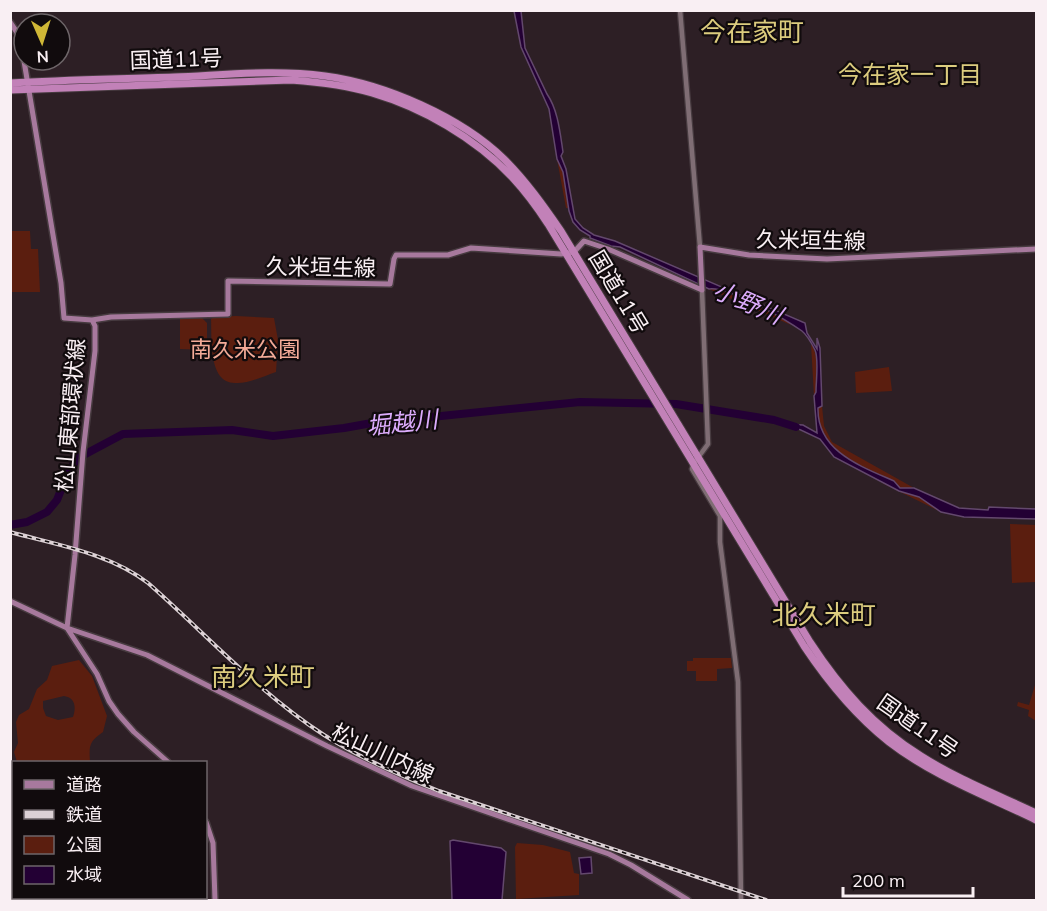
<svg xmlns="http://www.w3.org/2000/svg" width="1047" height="911" viewBox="0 0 1047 911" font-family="Mulish,'Noto Sans JP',sans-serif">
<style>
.green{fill:#5b1e0f;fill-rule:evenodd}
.water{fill:#230034;stroke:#63486d;stroke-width:1.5}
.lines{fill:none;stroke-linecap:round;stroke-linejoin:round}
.river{stroke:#230034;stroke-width:8}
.minor-casing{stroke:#473b40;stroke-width:7}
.major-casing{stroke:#473b40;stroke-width:8}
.highway-casing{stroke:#473b40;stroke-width:9}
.minor{stroke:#7f6d74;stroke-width:4.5}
.major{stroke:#a7799d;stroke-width:5}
.highway{stroke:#c281b8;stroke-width:7}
.rail-casing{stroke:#dcd1d5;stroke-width:4}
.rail{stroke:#110b0d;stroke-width:1.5;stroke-dasharray:4.5;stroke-linecap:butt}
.labels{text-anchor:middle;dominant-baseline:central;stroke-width:4.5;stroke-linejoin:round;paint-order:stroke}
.street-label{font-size:22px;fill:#f9eff3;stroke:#110b0d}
.park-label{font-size:22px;fill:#f3aa97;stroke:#110b0d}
.neighbourhood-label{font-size:24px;fill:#dccc7e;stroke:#110b0d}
.water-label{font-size:24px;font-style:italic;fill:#dcacfc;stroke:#110b0d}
.quarter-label{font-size:26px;fill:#dccc7e;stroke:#110b0d}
</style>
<rect width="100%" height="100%" fill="#2d1f25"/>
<path class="green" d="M557 159 563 172 568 208H566Z
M11 231H30L31 249H38L40 292H11Z
M715 288 779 315 791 325 709 289Z
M236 316 274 318 278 340 276 372C264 376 248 384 235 383 208 383 212 338 211 319L214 317Z
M202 318 207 323V350L180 349V319Z
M811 344C820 357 816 376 816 392L814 396Z
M889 367 892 391 856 393 855 372Z
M822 406 824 426 832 442 914 488H900L893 481C860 466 817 451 818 408Z
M882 483C902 490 925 498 941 512Z
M1010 524 1036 525V582L1012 583Z
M693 658H731L732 668 717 669V681H696V671H687V661H693Z
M79 660 92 676 107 716 103 732C89 742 89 745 90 762H17L14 752 18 743 16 722 19 715 29 709 37 689 47 680 52 666ZM64 696C76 698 76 708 73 717L58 720 46 716 43 708V701Z
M1035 685H1036V721L1028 716 1029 710 1017 706 1018 702 1029 705Z
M517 843 543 845 570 852 574 873 579 874V895L516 899 515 847Z
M13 862 14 898H43L45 900H11V863Z"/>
<path class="water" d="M514 11H521L525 48 547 94C558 110 560 132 563 152L561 156 566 169 575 219 583 228 594 235 615 241 805 323 807 333 817 349V338L820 348 822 406 818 408C817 451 860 466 894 481L900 488H914L959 508 988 510 989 507 1036 509V519L964 517 941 512 919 497 899 491 834 457 820 439 788 424 803 425 817 433 814 396 816 392C816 381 819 359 815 350 812 344 807 335 802 331 785 319 728 286 709 289L620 247 611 246 590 238V236L580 230 573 222 569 211 563 172 557 159 549 109 521 47Z
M453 840 501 848 506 852 502 900H452L450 841Z
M591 857 592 873 581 874 579 858Z"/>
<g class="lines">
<path class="river" d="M10 525 27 522 47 512 57 500 68 472 78 458 123 434 232 430 273 436 344 428 372 423 580 402 676 404 774 420 796 427"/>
<g class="minor-casing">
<path id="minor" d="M680 10 700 247
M702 290 708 444 694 463 692 469 720 516V542L738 682 741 900"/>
</g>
<g class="major-casing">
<path id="major" d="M10 22 20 37 61 283 64 318 92 320 95 326V351L83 452 75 555 67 628 97 674 109 701 118 714 134 732 168 762
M92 320 111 317 228 314V281L390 284 394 259 396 255H448L471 248 561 254 574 252 584 241 608 249 702 290 700 247 749 255 827 259 1036 249
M10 601 67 628 147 655 327 746 412 786 609 854 631 865 688 900
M206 822 213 843 215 900"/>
</g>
<g class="highway-casing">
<path id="highway" d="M10 83C65 80 120 79 174 77 224 75 275 69 325 76 385 84 461 117 504 159 526 181 543 205 561 231L810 642C840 688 874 727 921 756 957 779 998 795 1036 813
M10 90 291 80C318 82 346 85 372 93 423 108 475 138 512 177 525 191 537 207 548 224L804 646C828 682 855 715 889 742 933 776 987 796 1036 820"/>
</g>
<use href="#minor" class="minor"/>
<use href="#major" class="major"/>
<use href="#highway" class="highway"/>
<g class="rail-casing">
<path id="rail" d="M10 532C57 545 109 553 148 583 206 634 259 693 324 735 360 758 399 775 439 791L766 900"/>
</g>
<use href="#rail" class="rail"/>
</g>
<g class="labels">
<g class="street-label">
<text transform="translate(176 59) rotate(-2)">国道11号</text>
<text transform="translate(811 240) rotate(1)">久米垣生線</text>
<text transform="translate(321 267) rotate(1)">久米垣生線</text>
<text transform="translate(619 292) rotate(59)">国道11号</text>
<text transform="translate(70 415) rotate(-85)">松山東部環状線</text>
<text transform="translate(918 726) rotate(35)">国道11号</text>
<text transform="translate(383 753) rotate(25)">松山川内線</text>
</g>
<g class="park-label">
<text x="245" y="349">南久米公園</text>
</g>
<g class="neighbourhood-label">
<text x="910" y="74">今在家一丁目</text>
</g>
<g class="water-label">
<text transform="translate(748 302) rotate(23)">小野川</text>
<text transform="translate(402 422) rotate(-6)">堀越川</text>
</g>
<g class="quarter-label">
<text x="752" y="31">今在家町</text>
<text x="824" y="614">北久米町</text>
<text x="263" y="676">南久米町</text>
</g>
</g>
<rect width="1047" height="911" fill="none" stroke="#f9eff3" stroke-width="24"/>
<rect x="12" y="761" width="195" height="138" fill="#110b0d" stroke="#6e6669" stroke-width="1.5"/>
<rect x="24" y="780" width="30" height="9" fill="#a7799d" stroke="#6e6669" stroke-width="1.5"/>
<text x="66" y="791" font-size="18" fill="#f9eff3">道路</text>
<rect x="24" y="810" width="30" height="9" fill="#dcd1d5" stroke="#6e6669" stroke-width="1.5"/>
<text x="66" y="821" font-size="18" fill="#f9eff3">鉄道</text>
<rect x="24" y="836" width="30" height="18" fill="#5b1e0f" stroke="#6e6669" stroke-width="1.5"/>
<text x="66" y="851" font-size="18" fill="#f9eff3">公園</text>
<rect x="24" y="866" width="30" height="18" fill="#230034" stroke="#6e6669" stroke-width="1.5"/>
<text x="66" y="881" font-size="18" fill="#f9eff3">水域</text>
<g transform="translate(42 42) rotate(177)"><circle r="28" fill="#110b0d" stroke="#6e6669" stroke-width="1.5"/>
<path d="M0-4.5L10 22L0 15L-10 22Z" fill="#d0b736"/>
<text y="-9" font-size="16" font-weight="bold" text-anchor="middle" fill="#f9eff3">N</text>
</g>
<path d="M843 887v9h130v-9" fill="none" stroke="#f9eff3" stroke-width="3"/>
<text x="852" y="887" font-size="18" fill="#f9eff3" stroke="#110b0d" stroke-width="4.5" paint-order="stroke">200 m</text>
</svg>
